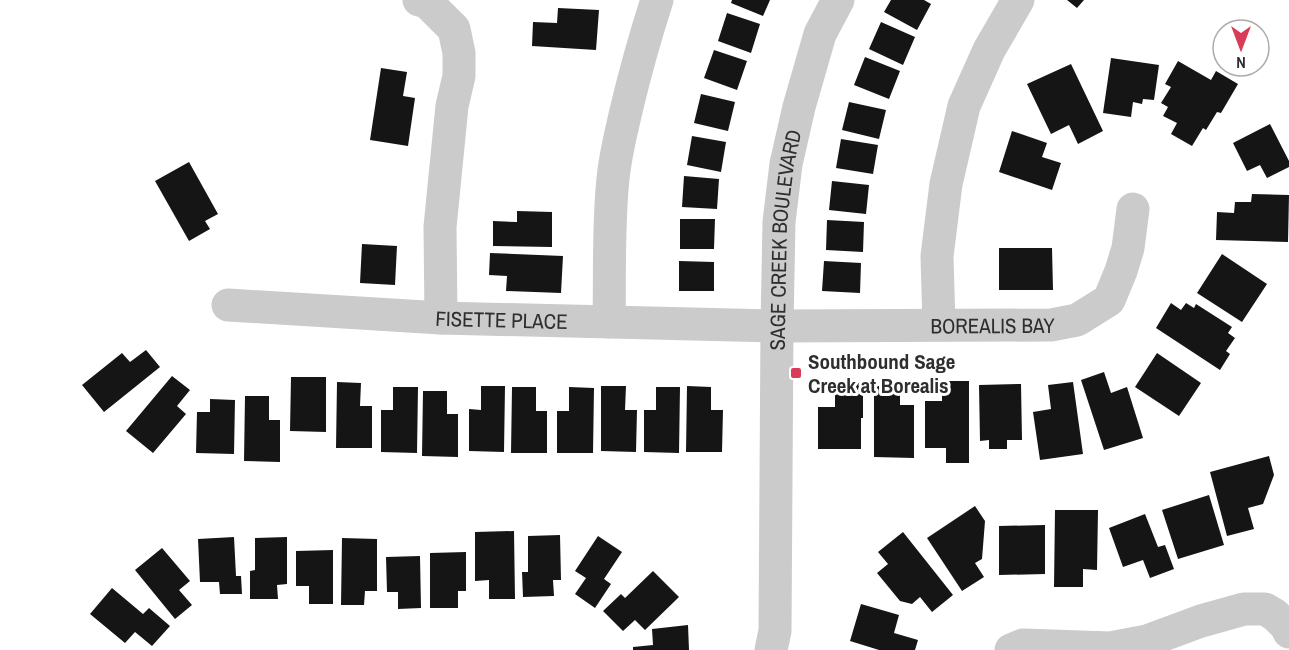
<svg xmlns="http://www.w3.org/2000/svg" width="1289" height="650" viewBox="0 0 1289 650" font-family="'Archivo Narrow',sans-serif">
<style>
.building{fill:#151515}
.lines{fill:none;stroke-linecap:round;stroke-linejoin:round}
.minor{stroke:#cbcbcb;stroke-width:33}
.poi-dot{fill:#d93c56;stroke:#fff;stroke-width:2}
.labels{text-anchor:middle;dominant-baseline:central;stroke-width:6;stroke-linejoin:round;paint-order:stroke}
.street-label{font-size:21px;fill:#2e2e2e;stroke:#fff}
.poi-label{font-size:21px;font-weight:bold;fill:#2e2e2e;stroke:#fff;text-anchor:start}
</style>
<rect width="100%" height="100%" fill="#fff"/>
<path class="building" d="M732 0H770L763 16 731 3Z
M891 0H924L931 4 917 30 884 12Z
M1067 0H1084L1077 8Z
M558 8 599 10 596 50 532 46 533 22 557 23Z
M727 13 760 24 751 53 718 41Z
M881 22 915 37 903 65 869 49Z
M714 50 747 61 737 90 704 78Z
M865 57 900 71 889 99 854 85Z
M1111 58 1159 65 1154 100 1143 99 1142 104 1133 102 1131 117 1103 113Z
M1178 61 1211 80 1216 71 1238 84 1221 113 1217 112 1206 130 1203 128 1192 146 1171 134 1177 123 1163 116 1168 107 1161 103 1171 87 1165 84Z
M1071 64 1103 131 1078 144 1069 125 1051 134 1027 84Z
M381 68 407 72 403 96 415 98 408 146 370 140Z
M701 94 735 102 728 131 694 123Z
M849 102 886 110 879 139 842 130Z
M1270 124 1289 161V167L1267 178 1260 165 1247 171 1233 143Z
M1012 131 1047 143 1042 157 1061 163 1052 190 999 172Z
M692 136 726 142 721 172 687 165Z
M841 139 878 145 873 174 836 168Z
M189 162 218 214 205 221 210 229 189 241 155 181Z
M684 176 719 179 717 209 682 207Z
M832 181 869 185 866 214 829 210Z
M1252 194 1289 195 1288 242 1216 240 1217 212 1234 213 1235 202H1251Z
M517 211 552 212V247L493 246V221L517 222Z
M680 219H715L714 249H680Z
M827 220 864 222 863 252 826 250Z
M362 244 397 246 395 285 360 283Z
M999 248H1052L1053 290H999Z
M490 253 563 256 561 293 506 291 507 276 489 275Z
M1222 254 1267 284 1242 322 1197 293Z
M679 261 714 262V291H679Z
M824 261 861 263 860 293 822 291Z
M1171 303 1181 310 1186 303 1194 308 1196 304 1232 327 1228 333 1235 338 1226 351 1230 354 1220 370 1156 328Z
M146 350 160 367 104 412 82 385 122 353 130 362Z
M1157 353 1201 383 1179 416 1135 387Z
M1104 372 1111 393 1127 387 1143 438 1104 450 1081 380Z
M172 376 190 390 177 406 186 414 153 453 126 431Z
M291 377H326V432L290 431Z
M942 381H969V463H946V448H925V401H942Z
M337 382 361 383 360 406H372V448H336Z
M1073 382 1083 454 1040 460 1033 412 1051 409 1048 385Z
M835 383H863V418H861V449H818V407H835Z
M1021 384 1022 440H1007V449H989V440L980 441 979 385Z
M481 386H505L504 452 469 451V409L481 410Z
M601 386H626L625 410H637L636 452 601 451Z
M687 386 711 387V410H723L722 452H686Z
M874 386H900V405H914V458L874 457Z
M393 387H418L417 453 381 452V410H393Z
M512 387H536V411H547V453H511Z
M569 387 594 388 593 453H557V411H569Z
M656 387H680L679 453 644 452V410H656Z
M423 391H447V414H458V457L422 456Z
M245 396H269V420H280V462L244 461Z
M210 399 235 400 234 454 196 453 197 412H210Z
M1269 456 1274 475 1263 504 1248 508 1254 529 1227 536 1210 472Z
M1209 495 1224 545 1178 559 1162 510Z
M975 506 985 521 982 559 975 563 984 577 962 591 927 538Z
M1055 510H1098L1097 570 1083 569V587H1054Z
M1145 514 1158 547 1165 545 1174 569 1150 578 1143 560 1123 567 1109 528Z
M1045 525V574L999 575V526Z
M514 531 515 599H489V580L475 581V532Z
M903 532 953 595 932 612 920 597 912 604 900 601 877 573 888 564 878 552Z
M560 535 561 580H553L554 596 523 597 522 572H528V536Z
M598 536 622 552 604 579 611 584 595 608 575 594 586 578 575 571Z
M234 537 236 576H241L242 594H220L219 582H200L198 539Z
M287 537V584L277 585 278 599H250V571L255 570V538Z
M342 538 377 539V591H365L364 605H341Z
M162 548 190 581 179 590 192 605 175 619 135 570Z
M333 550V604H309V586H296V551Z
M466 552V591H458V608H430V553Z
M420 556 421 608 398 609V592H387L386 557Z
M653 571 679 597 645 630 635 620 623 631 603 611 621 594 625 598Z
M112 588 143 614 149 608 170 626 152 646 135 632 125 643 90 614Z
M861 604 899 615 894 633 918 640 915 650H879L850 641Z
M688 625 689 650H633V647L653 645 652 629Z"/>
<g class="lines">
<g class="minor">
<path d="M419 0 427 2 454 29 459 53V76L452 106 440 227 441 318"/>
<path id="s1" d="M228 305 441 318 777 326 1051 325 1077 320 1109 300 1121 271 1128 248 1133 209"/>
<path d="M609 322C610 275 608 226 613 179 615 156 621 133 626 111 635 73 645 37 657 0"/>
<path d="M939 325 937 256 946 184 964 106 989 50 1018 0"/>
<path id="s2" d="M771 650 775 631 777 326 779 222 786 164 799 107 820 34 838 0"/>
<path d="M1011 650 1023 645 1110 648 1147 641 1201 621 1244 609H1265L1275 615 1287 627 1289 632"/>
</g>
</g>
<rect class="poi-dot" x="790" y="367" width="12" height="12" rx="3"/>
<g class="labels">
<g class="street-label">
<text stroke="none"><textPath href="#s2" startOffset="411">SAGE CREEK BOULEVARD</textPath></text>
<text stroke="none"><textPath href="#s1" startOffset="274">FISETTE PLACE</textPath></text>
<text stroke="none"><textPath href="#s1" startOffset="765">BOREALIS BAY</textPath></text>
</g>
<g class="poi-label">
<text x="808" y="361">Southbound Sage<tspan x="808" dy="24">Creek at Borealis</tspan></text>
</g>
</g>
<g transform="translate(1241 48) rotate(180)"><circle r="28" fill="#ffffff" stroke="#ababab" stroke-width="1.5"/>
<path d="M0-4.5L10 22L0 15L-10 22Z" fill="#d93c56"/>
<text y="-9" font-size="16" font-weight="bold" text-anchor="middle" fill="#2e2e2e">N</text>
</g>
</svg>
